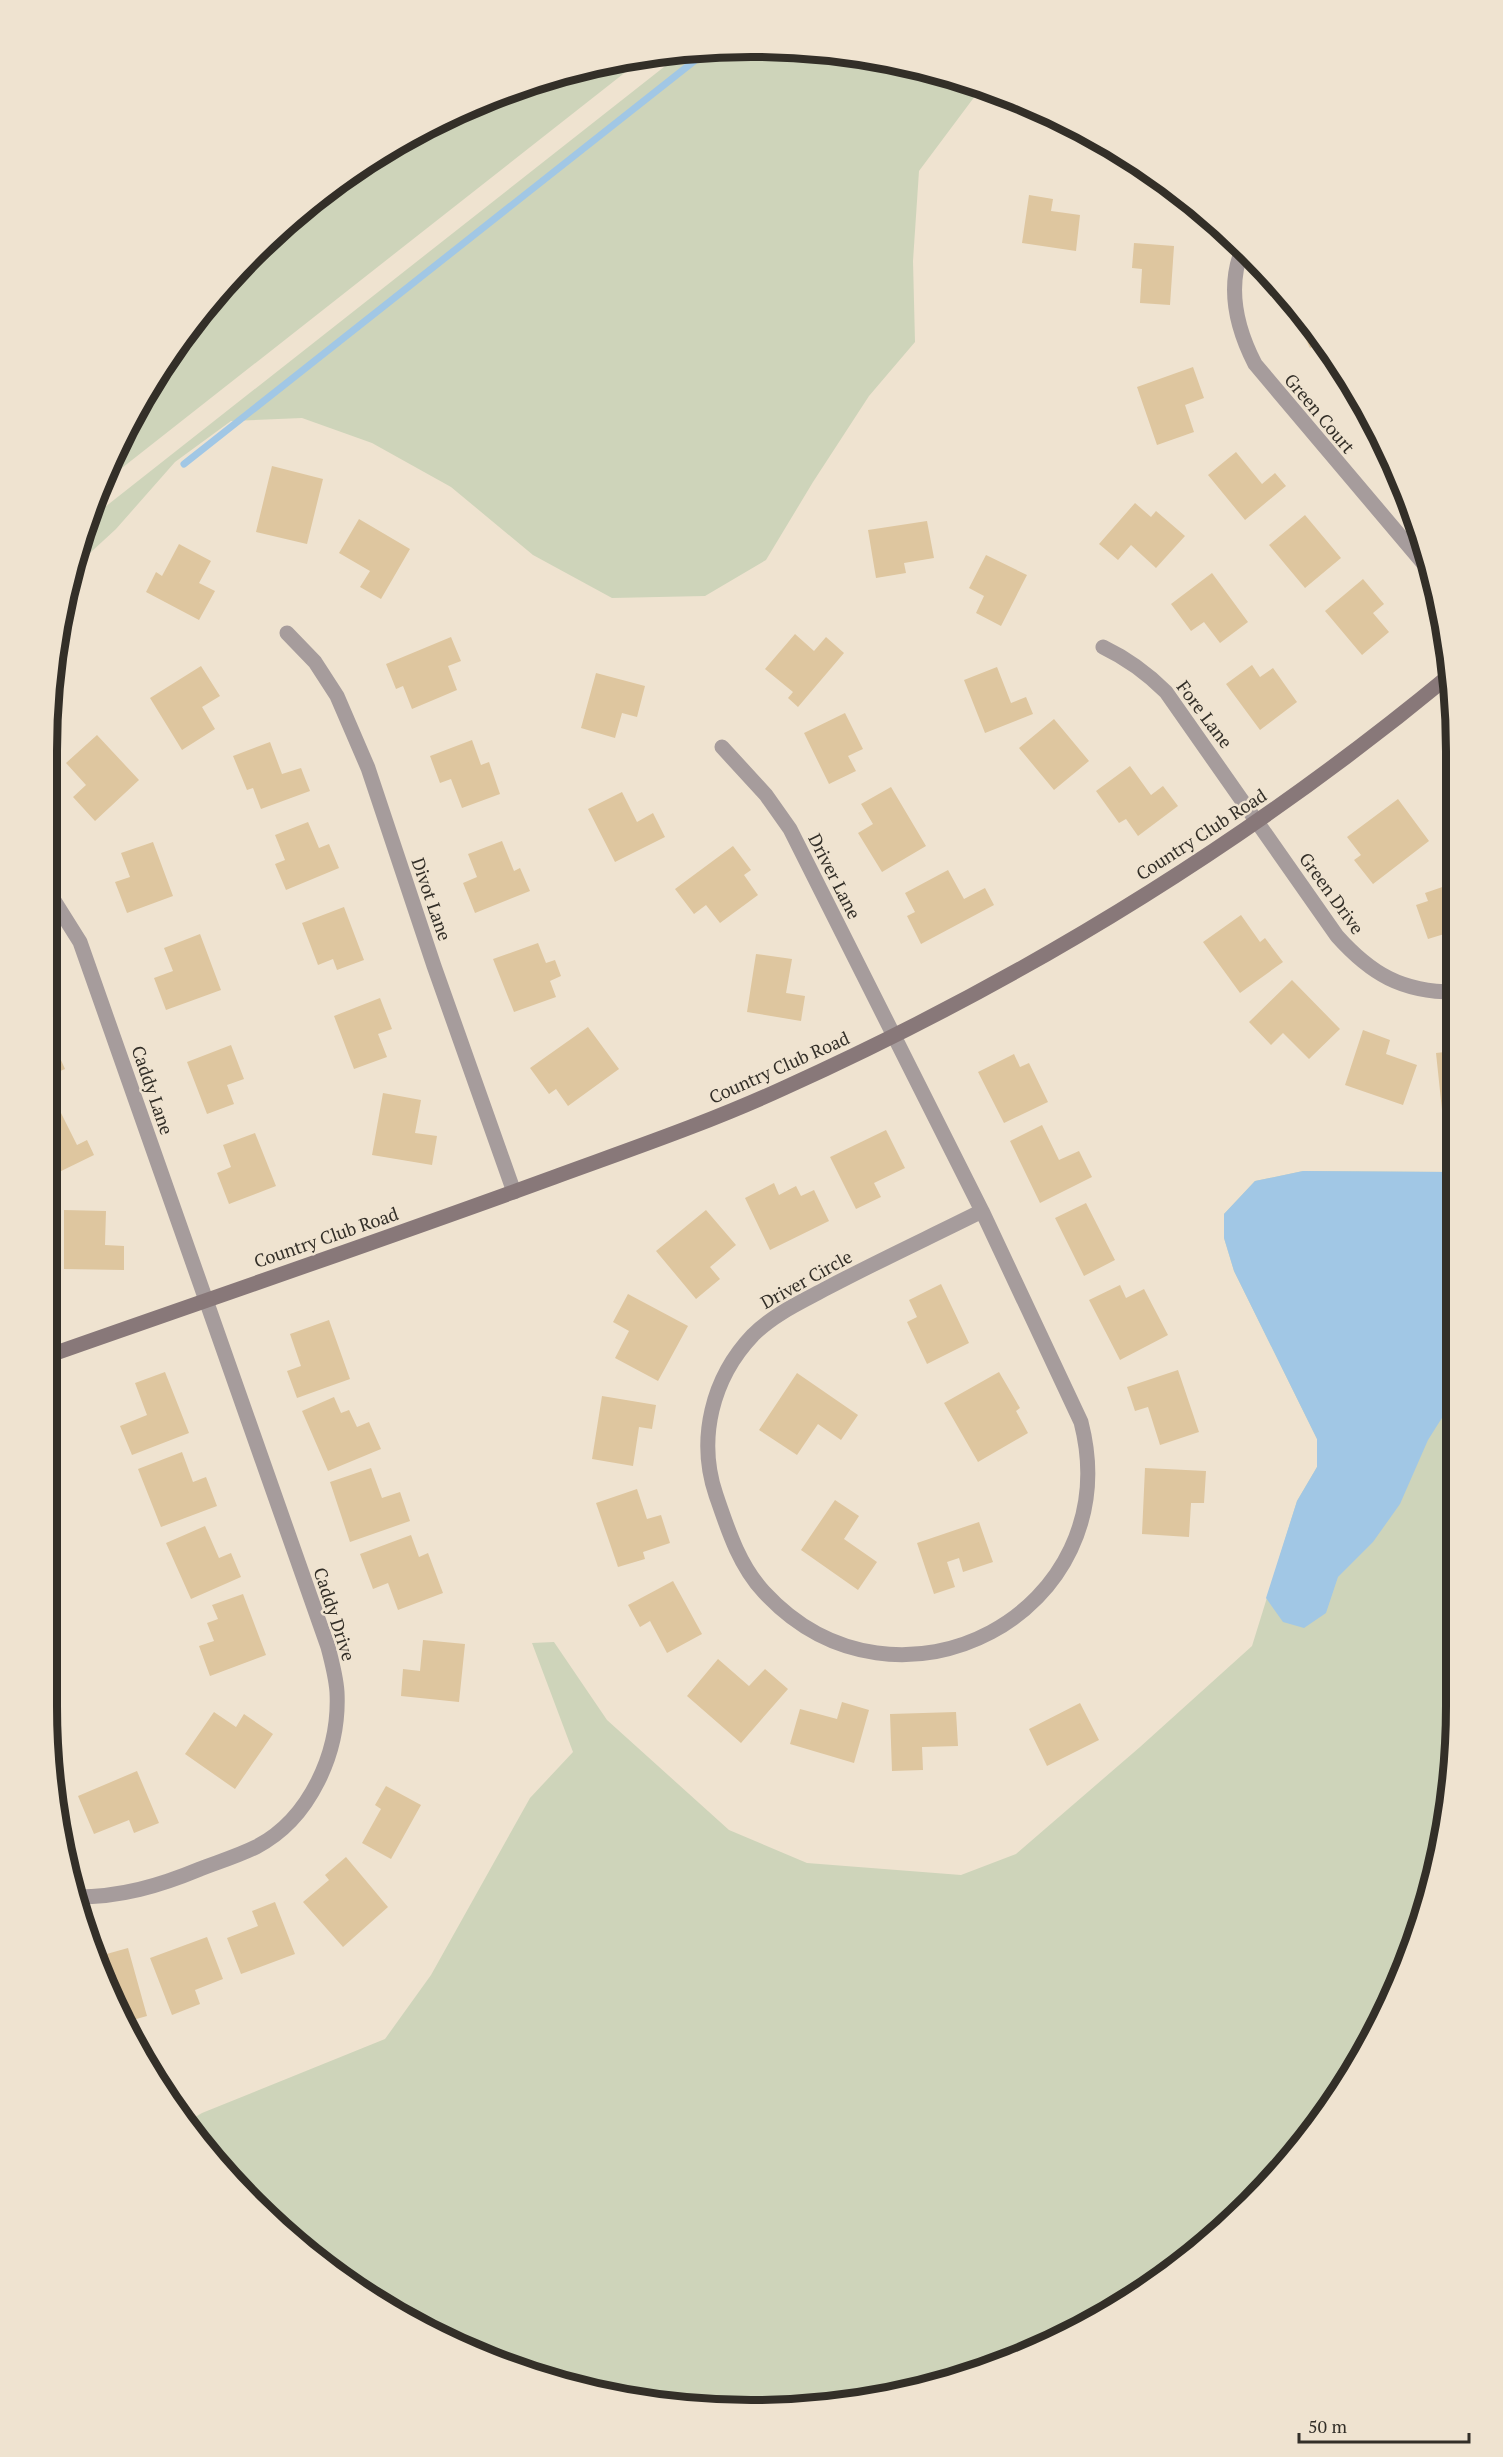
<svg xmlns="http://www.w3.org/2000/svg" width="1503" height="2457" viewBox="0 0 1503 2457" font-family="'PT Serif',serif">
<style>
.green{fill:#ced4ba}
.water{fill:#a1c7e5}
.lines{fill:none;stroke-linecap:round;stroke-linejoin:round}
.stream{stroke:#a1c7e5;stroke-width:7}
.building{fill:#dec69f}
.street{stroke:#a69c9c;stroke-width:15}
.secondary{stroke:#887879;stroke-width:15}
.labels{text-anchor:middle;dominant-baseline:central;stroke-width:5;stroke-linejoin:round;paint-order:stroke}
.street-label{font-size:18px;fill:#332f28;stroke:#efe3d0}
.rim{fill:none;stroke:#332f28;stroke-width:8}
</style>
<rect width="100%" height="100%" fill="#efe3d0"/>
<path class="green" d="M797 48 934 70 981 88 919 171 913 261 915 342 869 396 813 482 766 560 705 596 612 598 533 555 451 487 372 443 302 418 231 421 175 462 116 529 78 564 91 518 683 52Z
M646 56 99 486 192 323 286 222 399 141 525 84Z
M1303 1171 1453 1172 1451 1797 1403 1975 1311 2134 1180 2265 1064 2338 978 2373 844 2404 751 2410 659 2404 525 2373 439 2338 323 2265 192 2134 185 2123 202 2113 385 2039 431 1975 530 1798 573 1752 532 1643 554 1642 607 1720 729 1830 807 1863 961 1875 1016 1854 1140 1747 1252 1646 1297 1501 1317 1467V1439L1234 1271 1224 1238V1214L1255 1181Z"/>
<path class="water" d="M1303 1171 1453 1172 1452 1402 1428 1440 1400 1504 1373 1542 1338 1577 1326 1613 1304 1628 1283 1622 1266 1598 1297 1501 1317 1467V1439L1234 1271 1224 1238V1214L1255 1181Z"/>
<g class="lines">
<path class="stream" d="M184 464 707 51"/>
</g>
<path class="building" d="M1029 195 1053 199 1051 211 1080 215 1076 251 1022 243Z
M1134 243 1174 246 1170 305 1140 303 1142 269 1132 268Z
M1288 296 1322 343 1310 348 1286 298Z
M1193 367 1204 398 1185 405 1194 432 1157 445 1137 387Z
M1236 452 1262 484 1275 473 1286 486 1245 520 1208 475Z
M272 466 323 479 307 544 256 532Z
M1135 503 1151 517 1156 511 1185 536 1156 568 1131 545 1118 560 1099 544Z
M1305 515 1341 558 1305 588 1269 545Z
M359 519 410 549 381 599 360 587 370 571 339 553Z
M927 521 934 558 904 563 906 573 876 578 868 530Z
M179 544 211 561 199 583 215 591 199 620 146 592 156 572 162 576Z
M986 555 1027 575 1001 626 976 613 984 596 969 588Z
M1212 573 1248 622 1220 643 1204 622 1191 631 1171 604Z
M1363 579 1384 604 1373 613 1389 632 1362 655 1325 611Z
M795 634 814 651 826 637 844 653 798 707 788 698 793 692 765 669Z
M451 637 461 661 448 666 457 690 412 709 403 686 396 689 386 664Z
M1252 665 1260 677 1273 668 1297 702 1260 730 1226 684Z
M201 666 220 696 202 707 215 729 182 750 150 698Z
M997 667 1011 703 1026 697 1033 714 985 733 964 680Z
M596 673 645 686 637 717 622 713 615 738 581 728Z
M845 713 863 749 848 756 856 771 829 784 804 733Z
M1054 719 1089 761 1054 790 1019 748Z
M97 735 139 780 95 821 73 797 86 785 66 763Z
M472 740 481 765 489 762 500 794 462 808 451 779 440 783 430 756Z
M270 742 282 774 301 768 310 791 261 809 253 788 247 790 233 756Z
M1130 766 1151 795 1163 786 1178 806 1138 836 1126 819 1119 823 1096 791Z
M891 787 926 846 882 872 858 833 873 824 861 804Z
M622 792 637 822 653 813 665 837 615 862 588 809Z
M1398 799 1429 841 1373 884 1354 860 1361 855 1347 837Z
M308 822 319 848 329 844 339 868 286 890 275 864 285 860 275 835Z
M502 841 514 871 520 868 530 891 475 913 463 883 477 877 468 854Z
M153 842 173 896 127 913 115 882 130 877 121 853Z
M733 846 751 870 744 875 758 895 720 923 706 905 694 914 675 889Z
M948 870 964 899 985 888 994 905 921 944 907 916 915 912 905 893Z
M1454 883V931L1428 939 1416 905 1428 901 1425 893Z
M344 907 364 960 337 970 333 959 318 965 302 923Z
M1241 915 1260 942 1265 938 1283 962 1240 993 1203 942Z
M200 934 221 990 166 1010 154 978 173 971 164 948Z
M538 943 546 963 555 960 561 976 550 981 556 997 514 1012 493 959Z
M756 954 792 959 786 993 805 996 801 1021 747 1012Z
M1292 980 1340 1029 1309 1059 1283 1033 1271 1045 1249 1022Z
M380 998 392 1029 378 1034 387 1057 354 1069 334 1016Z
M588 1027 619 1069 568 1106 556 1089 549 1094 530 1068Z
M1363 1030 1390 1040 1386 1054 1417 1065 1403 1105 1345 1085Z
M231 1045 244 1079 227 1085 234 1104 207 1114 187 1062Z
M56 1049 65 1069 53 1074V1050Z
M1454 1051 1453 1108 1442 1110 1436 1053Z
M1014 1054 1020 1067 1029 1063 1048 1102 1004 1123 978 1072Z
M383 1093 421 1100 415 1133 437 1136 432 1165 372 1155Z
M58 1107 77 1145 87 1140 94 1155 53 1175V1110Z
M1042 1125 1059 1160 1079 1151 1092 1177 1040 1203 1010 1141Z
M886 1130 905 1168 874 1183 881 1197 856 1209 830 1157Z
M255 1133 276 1186 229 1204 217 1173 231 1167 223 1145Z
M774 1183 779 1195 796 1186 801 1196 814 1190 829 1221 770 1250 745 1198Z
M1086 1203 1115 1260 1084 1276 1055 1218Z
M64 1210 106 1211 105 1245 124 1246V1270L64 1269Z
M706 1210 736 1245 710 1267 720 1279 696 1299 656 1251Z
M941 1284 969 1343 927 1364 907 1322 917 1317 909 1300Z
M1120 1285 1126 1298 1144 1289 1168 1335 1120 1360 1089 1300Z
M628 1294 688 1326 658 1381 615 1358 629 1331 613 1322Z
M329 1320 350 1379 297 1398 287 1371 301 1366 290 1334Z
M1178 1370 1199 1432 1160 1445 1148 1407 1135 1411 1127 1387Z
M165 1372 189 1433 132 1455 120 1426 147 1415 135 1383Z
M999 1372 1020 1408 1016 1411 1028 1433 978 1462 944 1403Z
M797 1373 858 1415 841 1440 818 1424 797 1455 759 1430Z
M602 1396 656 1405 652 1429 639 1427 633 1466 592 1459Z
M334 1397 341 1413 349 1410 357 1427 369 1422 381 1449 328 1471 302 1411Z
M182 1452 193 1482 206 1477 217 1506 161 1527 138 1469Z
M371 1468 382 1498 400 1492 410 1521 350 1542 330 1482Z
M1145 1468 1206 1471 1204 1503H1191L1189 1537 1142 1534Z
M637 1489 647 1519 661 1515 670 1543 643 1552 645 1559 618 1567 596 1503Z
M835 1500 859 1516 844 1539 877 1562 858 1590 801 1550Z
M979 1522 993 1562 963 1572 959 1558 947 1562 955 1587 934 1594 917 1543Z
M205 1526 219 1558 231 1553 241 1577 191 1599 166 1543Z
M411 1535 419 1557 428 1553 443 1593 398 1610 388 1583 373 1589 360 1554Z
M673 1581 702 1634 667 1653 650 1621 640 1627 628 1605Z
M243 1594 266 1655 210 1676 199 1646 214 1641 207 1623 218 1619 212 1605Z
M423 1640 465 1644 459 1702 401 1696 403 1669 420 1671Z
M718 1659 749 1686 765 1669 788 1689 741 1743 687 1696Z
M842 1702 869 1710 854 1763 790 1744 800 1709 837 1719Z
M1080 1703 1099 1740 1047 1766 1029 1729Z
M214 1712 236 1727 244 1714 273 1734 235 1789 185 1754Z
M956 1712 958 1746 922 1747 923 1770 892 1771 890 1714Z
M137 1771 159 1823 134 1833 129 1820 94 1834 78 1796Z
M386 1786 421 1805 391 1859 362 1843 381 1809 375 1805Z
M346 1857 388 1907 343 1947 303 1902 329 1880 325 1875Z
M275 1902 295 1954 241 1974 227 1938 258 1926 252 1911Z
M207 1937 223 1979 195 1990 200 2004 172 2015 150 1958Z
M128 1948 147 2016 122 2023 100 1970 106 1968 103 1955Z"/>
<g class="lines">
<path class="street" d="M1242 250C1227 288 1237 329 1255 364L1434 576
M287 633 315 662 337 696 368 768 434 966 514 1192
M1103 647C1128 659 1147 673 1166 692L1337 936C1371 974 1402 992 1454 992
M722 747 766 795 790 829 982 1211
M53 899 80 942 328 1647C332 1662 336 1677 337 1692 340 1752 310 1819 256 1847 238 1856 218 1862 200 1869 159 1886 121 1897 76 1897
M982 1211 1081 1422C1130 1612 897 1736 764 1592 739 1565 728 1530 716 1495 697 1439 712 1378 753 1335 774 1314 801 1302 827 1288 878 1261 930 1237 982 1211Z"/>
<path class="secondary" d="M53 1354C218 1296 385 1239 549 1179 628 1150 708 1123 784 1088 1023 980 1248 842 1450 675"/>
</g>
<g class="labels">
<g class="street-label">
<text transform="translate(1320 413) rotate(50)">Green Court</text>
<text transform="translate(1205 714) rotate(53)">Fore Lane</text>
<text transform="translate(1201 834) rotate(-33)">Country Club Road</text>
<text transform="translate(835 876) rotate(63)">Driver Lane</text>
<text transform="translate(1332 893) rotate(54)">Green Drive</text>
<text transform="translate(432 899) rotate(71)">Divot Lane</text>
<text transform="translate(779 1067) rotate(-24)">Country Club Road</text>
<text transform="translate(153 1090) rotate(71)">Caddy Lane</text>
<text transform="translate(326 1237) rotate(-19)">Country Club Road</text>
<text transform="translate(806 1279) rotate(-29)">Driver Circle</text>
<text transform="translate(335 1614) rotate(72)">Caddy Drive</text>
</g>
</g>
<path d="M0 0H1503V2457H0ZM751 57H752A694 694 0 0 1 1446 751V1706A694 694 0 0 1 752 2400H751A694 694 0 0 1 57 1706V751A694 694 0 0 1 751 57Z" fill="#efe3d0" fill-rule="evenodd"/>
<path class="rim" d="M751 57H752A694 694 0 0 1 1446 751V1706A694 694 0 0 1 752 2400H751A694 694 0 0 1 57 1706V751A694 694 0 0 1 751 57Z"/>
<path d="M1299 2433v9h170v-9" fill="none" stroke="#332f28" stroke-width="3"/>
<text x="1308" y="2433" font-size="18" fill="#332f28" stroke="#efe3d0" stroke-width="4.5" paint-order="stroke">50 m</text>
</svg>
